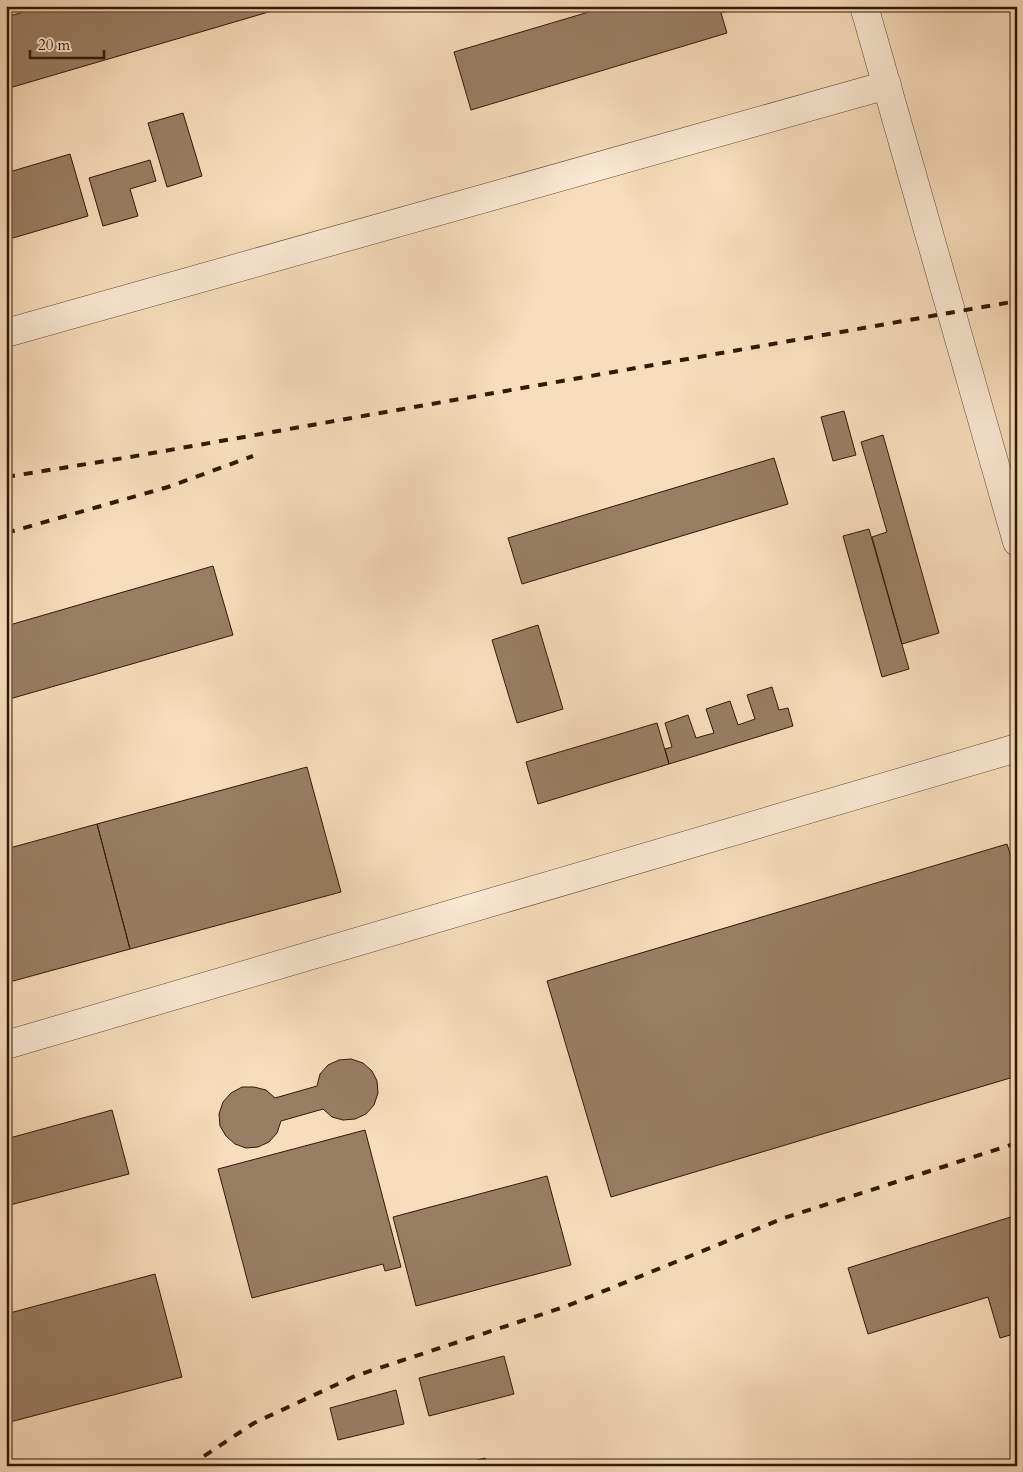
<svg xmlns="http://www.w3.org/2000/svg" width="1023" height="1472" viewBox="0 0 1023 1472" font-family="Cardo,serif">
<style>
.building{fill:#987f63;stroke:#321904}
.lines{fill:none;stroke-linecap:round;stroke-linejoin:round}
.minor-casing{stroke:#634a32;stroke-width:29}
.minor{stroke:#fae9d3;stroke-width:28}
.rail{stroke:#321904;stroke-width:4;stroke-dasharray:9 9;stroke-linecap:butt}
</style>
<rect width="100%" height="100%" fill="#f7ddbb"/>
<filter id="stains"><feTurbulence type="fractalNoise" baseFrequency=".004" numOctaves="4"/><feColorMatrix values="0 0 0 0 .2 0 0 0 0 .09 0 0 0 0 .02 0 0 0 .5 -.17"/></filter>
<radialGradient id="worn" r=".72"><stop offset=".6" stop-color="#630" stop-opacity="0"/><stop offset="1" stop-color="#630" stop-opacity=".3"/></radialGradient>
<path class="building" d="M44 6H289L6 89V17Z
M609 6H744L721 13 727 33 471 110 454 52Z
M183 113 202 176 167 187 148 123Z
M70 154 88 216 6 240V173Z
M150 160 156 181 130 189 138 216 103 226 89 178Z
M844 411 856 455 833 461 821 417Z
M883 435 939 633 902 644 872 537 887 532 861 442Z
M774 458 788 504 522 584 508 538Z
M869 529 909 669 882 677 843 536Z
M213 566 233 635 6 700V626Z
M538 625 563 709 517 723 492 640Z
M772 687 779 710 788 708 793 726 669 764 665 749 672 747 665 723 688 715 696 738 714 733 706 709 730 701 738 725 755 719 747 695Z
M657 723 669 764 538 804 526 762Z
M307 767 341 892 130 949 97 824Z
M97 824 130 949 6 983V849Z
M1007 844 1017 876V1076L611 1197 547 981Z
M351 1059 363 1063 372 1071 377 1081 378 1093 374 1105 366 1114 355 1119 343 1120 332 1117 323 1109 281 1121 277 1133 269 1142 258 1147 246 1148 235 1144 226 1136 220 1126 219 1114 223 1102 231 1093 242 1087H254L266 1090 275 1098 317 1086 320 1074 328 1065 339 1060Z
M112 1110 129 1174 6 1206V1139Z
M365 1130 401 1267 385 1271 383 1264 252 1298 218 1169Z
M547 1176 571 1265 416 1306 393 1217Z
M1017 1215V1333L1000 1338 988 1297 868 1334 848 1268Z
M155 1274 182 1377 6 1423V1314Z
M504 1356 514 1394 429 1416 419 1378Z
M396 1390 404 1424 338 1440 330 1408Z
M485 1458 487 1466H456Z"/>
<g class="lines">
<g class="minor-casing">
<path id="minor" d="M864 6 1017 542
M6 333 887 85
M6 1045 1017 748"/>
</g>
<use href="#minor" class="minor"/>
<path class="rail" d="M6 477 130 457 1017 301
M6 533 168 487 253 456
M189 1466 254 1423 355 1376 567 1306 784 1218 1017 1143"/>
</g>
<rect width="1023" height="1472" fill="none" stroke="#f7ddbb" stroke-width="25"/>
<rect x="8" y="8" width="1008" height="1457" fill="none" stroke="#321904" stroke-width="2.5"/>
<rect x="12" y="12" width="998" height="1447" fill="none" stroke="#321904"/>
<path d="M30 50v8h74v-8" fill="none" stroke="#321904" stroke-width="2.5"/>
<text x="38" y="50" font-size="15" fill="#321904" stroke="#fae9d3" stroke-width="4" paint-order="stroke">20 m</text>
<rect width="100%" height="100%" filter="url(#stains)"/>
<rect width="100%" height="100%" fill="url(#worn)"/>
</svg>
